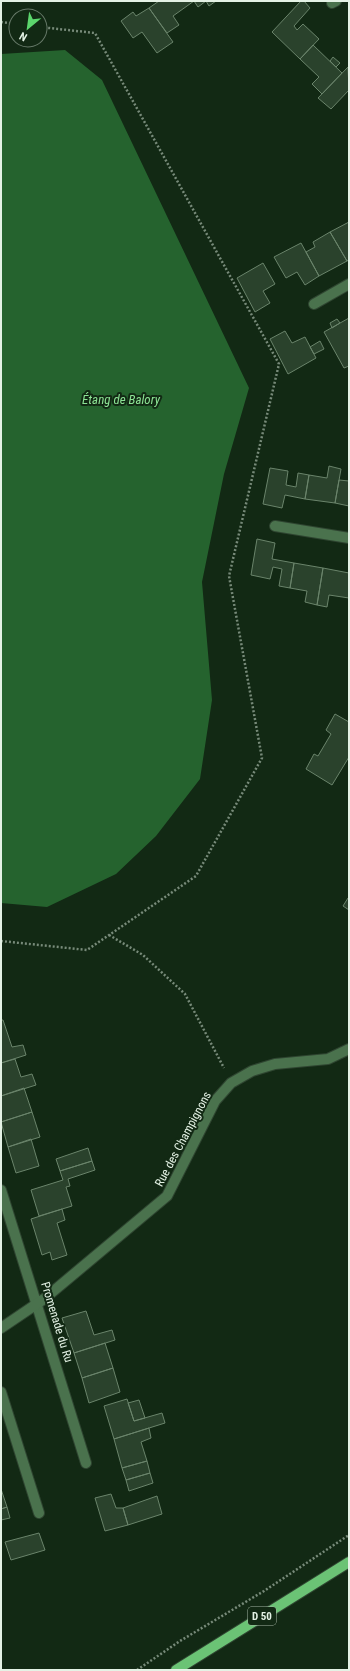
<svg xmlns="http://www.w3.org/2000/svg" width="350" height="1671" viewBox="0 0 350 1671" font-family="'Roboto Condensed',sans-serif">
<style>
.water{fill:#25632e}
.building{fill:#2a422c;stroke:#6a846b}
.lines{fill:none;stroke-linecap:round;stroke-linejoin:round}
.lane-casing{stroke:#2f4531;stroke-width:12}
.street-casing{stroke:#2f4531;stroke-width:12}
.primary-casing{stroke:#2f4531;stroke-width:12}
.path{stroke:#778a79;stroke-width:2.5;stroke-dasharray:2 2;stroke-linecap:butt}
.lane{stroke:#4a724d;stroke-width:10}
.street{stroke:#4a724d;stroke-width:10}
.primary{stroke:#6bc375;stroke-width:10}
.labels{text-anchor:middle;dominant-baseline:central;stroke-width:4;stroke-linejoin:round;paint-order:stroke}
.shield{fill:#122914;stroke:#a5b6a6;stroke-width:1}
.shield-label{font-size:11px;font-weight:bold;fill:#e4f2e5}
.street-label{font-size:12px;fill:#e4f2e5;stroke:#122914}
.water-label{font-size:13px;font-style:italic;fill:#8ce294;stroke:#122914}
</style>
<rect width="100%" height="100%" fill="#122914"/>
<path class="water" d="M65 50 102 80 249 388 224 474 202 582 212 700 200 779 156 836 116 874 47 907 1 903V54Z"/>
<path class="building" d="M159 1H194L173 16 179 25 167 33 149 8Z
M194 1H216L209 6 206 1 198 7Z
M301 1H304L310 8 294 26 297 30 303 24 319 39 300 59 272 32Z
M149 8 173 42 157 53 142 32 133 38 121 21 133 12 136 16Z
M313 45 342 73 322 94 312 84 319 77 300 59Z
M333 57 340 63 336 67 330 61Z
M348 67 349 90 331 109 318 98Z
M349 222V260L347 261 330 232Z
M330 232 347 261 319 276 306 252 315 247 313 242Z
M301 243 319 276 305 285 297 272 286 278 274 257Z
M263 263 275 284 263 291 270 303 255 312 237 278Z
M349 318V366L344 368 324 332Z
M337 319 340 323 332 328 330 323Z
M285 331 292 343 305 337 316 358 288 374 270 339Z
M320 341 324 349 314 354 310 347Z
M329 466 341 469 335 503 305 499 309 475 327 478Z
M270 468 288 471 286 485 296 487 298 473 309 475 305 499 285 495 282 508 263 504Z
M339 480 349 481V506L335 503Z
M257 539 275 543 272 559 294 563 290 588 279 586 282 569 273 567 270 579 251 575Z
M294 563 323 568 317 605 305 602 307 591 290 588Z
M323 568 349 573V598L329 595 327 607 317 605Z
M335 714 349 722V757L332 785 306 769 314 754 318 756 331 734 326 730Z
M348 898H349V910L343 906Z
M1 1020H3L12 1047 23 1045 26 1055 1 1063Z
M15 1059 21 1077 32 1074 36 1085 1 1096V1063Z
M24 1088 32 1112 1 1122V1096Z
M32 1112 40 1137 8 1147 1 1122Z
M31 1139 39 1166 16 1173 8 1147Z
M88 1148 92 1161 60 1171 56 1159Z
M92 1161 95 1170 68 1179 70 1186 66 1187 72 1206 39 1216 31 1190 63 1180 60 1171Z
M62 1209 65 1220 57 1223 67 1255 52 1260 50 1252 42 1255 31 1219Z
M86 1311 94 1335 112 1330 115 1340 74 1353 62 1318Z
M105 1343 113 1368 82 1378 74 1353Z
M113 1368 120 1392 89 1403 82 1378Z
M127 1399 134 1421 162 1413 165 1423 114 1439 104 1406Z
M139 1400 145 1418 134 1421 128 1403Z
M149 1428 151 1438 141 1442 147 1461 122 1468 114 1439Z
M147 1461 150 1473 126 1480 122 1468Z
M150 1473 153 1483 129 1491 126 1480Z
M1 1489 7 1507 1 1509Z
M111 1494 116 1508H123L128 1525 105 1531 95 1498Z
M157 1496 162 1514 128 1525 123 1508Z
M7 1507 10 1518 1 1520V1509Z
M39 1533 45 1550 11 1560 5 1542Z"/>
<g class="lines">
<g class="lane-casing">
<path id="lane" d="M1 1190 86 1463
M1 1392 39 1513"/>
</g>
<g class="street-casing">
<path id="street" d="M332 3 336 1
M314 304 349 284
M275 526 349 538
M1 1328 44 1299 167 1196 215 1101 231 1083 252 1071 275 1064 328 1059 349 1049"/>
</g>
<g class="primary-casing">
<path id="primary" d="M176 1670 349 1562"/>
</g>
<path class="path" d="M1 22 16 24
M109 935 143 955 185 994 224 1068
M1 941 87 950 196 876 262 758 229 576 279 364 95 33 40 27
M137 1670 180 1641 264 1591 349 1535"/>
<use href="#lane" class="lane"/>
<use href="#street" class="street"/>
<use href="#primary" class="primary"/>
</g>
<g class="labels">
<rect class="shield" x="248" y="1607" width="28" height="18" rx="3"/>
<g class="shield-label">
<text x="262" y="1616">D 50</text>
</g>
<g class="street-label">
<text transform="translate(183 1139) rotate(-62)">Rue des Champignons</text>
<text transform="translate(57 1322) rotate(73)">Promenade du Ru</text>
</g>
<g class="water-label">
<text x="121" y="399">Étang de Balory</text>
</g>
</g>
<rect width="350" height="1671" fill="none" stroke="#e4f2e5" stroke-width="4"/>
<g transform="translate(28 28) rotate(209)"><circle r="19" fill="#122914" stroke="#667968"/>
<path d="M0-3L7 15L0 10L-7 15Z" fill="#5cd56d"/>
<text y="-6" font-size="11" font-weight="bold" text-anchor="middle" fill="#e4f2e5">N</text>
</g>
</svg>
